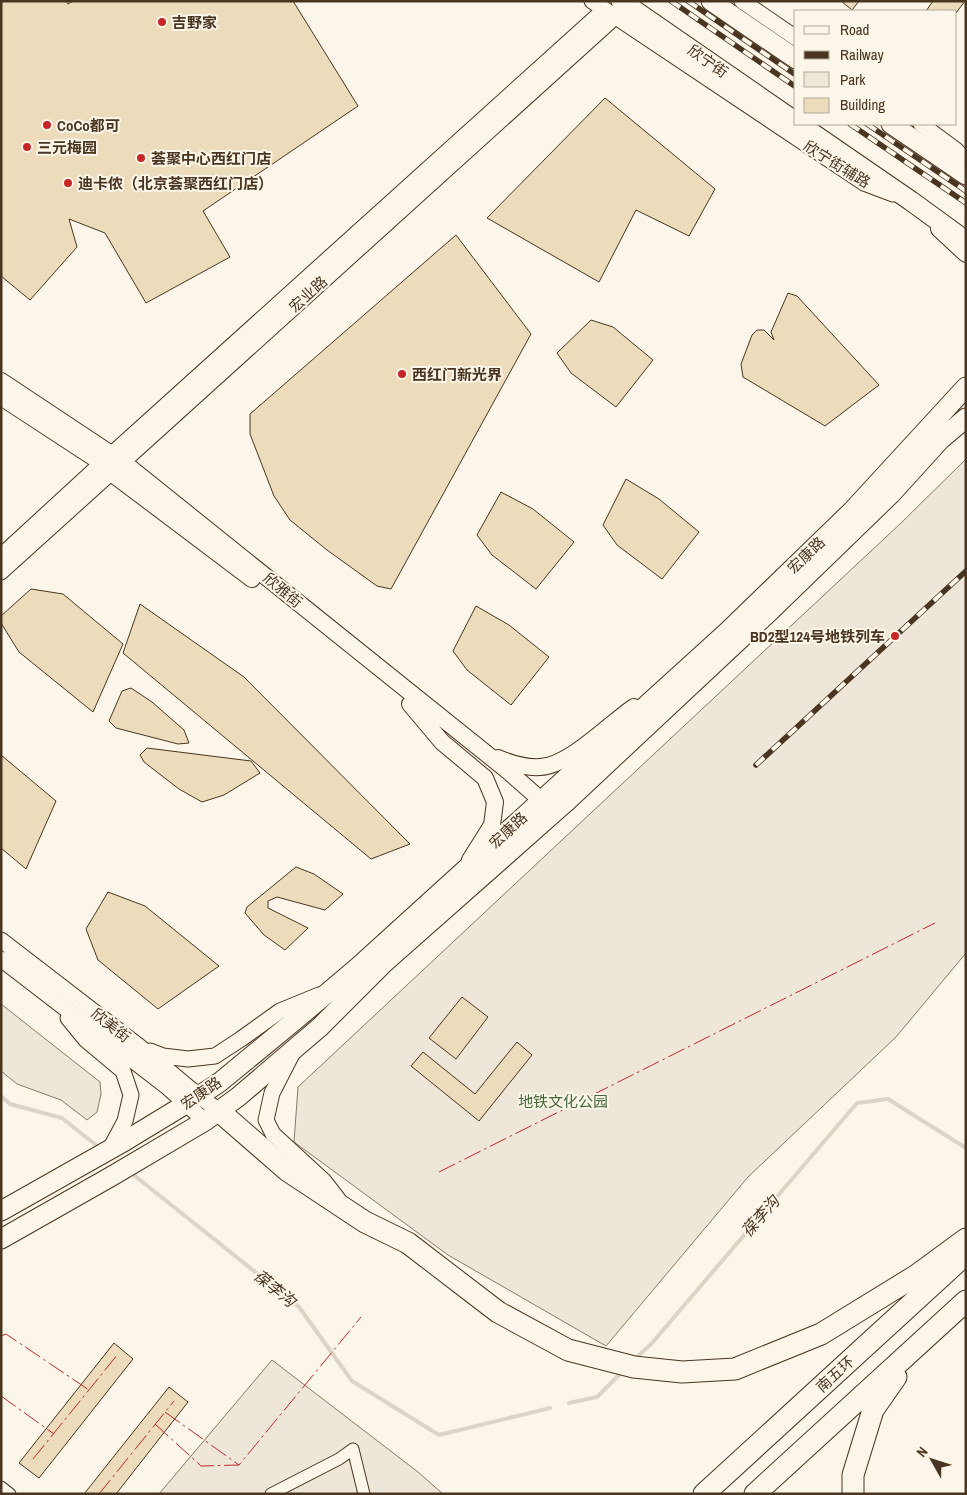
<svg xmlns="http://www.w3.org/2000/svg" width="967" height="1495" viewBox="0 0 967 1495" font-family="'Archivo Narrow','Noto Sans SC',sans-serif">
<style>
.green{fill:#ede6d9;stroke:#887966}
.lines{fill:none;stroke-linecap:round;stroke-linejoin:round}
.stream{stroke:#dcd4c6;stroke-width:4}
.building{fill:#ecdcbc;stroke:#4a3520}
.minor-casing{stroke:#4a3520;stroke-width:13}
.tertiary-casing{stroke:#4a3520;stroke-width:17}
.secondary-casing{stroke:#4a3520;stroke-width:18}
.primary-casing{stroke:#4a3520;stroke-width:21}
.motorway-casing{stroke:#4a3520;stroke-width:23}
.minor{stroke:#fbf6e9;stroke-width:11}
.tertiary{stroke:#fbf6e9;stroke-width:15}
.secondary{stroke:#fbf6e9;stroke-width:16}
.primary{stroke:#fbf6e9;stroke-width:19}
.motorway{stroke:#fbf6e9;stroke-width:21}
.rail-casing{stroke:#4a3520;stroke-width:5.5}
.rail{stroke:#fbf6e9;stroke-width:4;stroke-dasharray:11;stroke-linecap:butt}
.power{stroke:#c62828;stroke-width:1;stroke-dasharray:18 4 2.5 4;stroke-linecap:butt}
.poi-dot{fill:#c62828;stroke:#fbf6e9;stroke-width:2}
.labels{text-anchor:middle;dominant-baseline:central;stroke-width:4;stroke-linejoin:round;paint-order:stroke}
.poi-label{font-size:15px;font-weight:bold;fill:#4a3520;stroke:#fbf6e9;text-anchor:start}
.street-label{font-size:15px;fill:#4a3520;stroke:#fbf6e9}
.park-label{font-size:15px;fill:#436837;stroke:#fbf6e9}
.water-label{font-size:16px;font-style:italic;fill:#4a3520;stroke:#fbf6e9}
</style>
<rect width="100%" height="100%" fill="#fbf6e9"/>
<path class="green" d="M966 459V953L896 1037 748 1177 606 1346 448 1255 294 1142 298 1087 901 523Z
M1 1004 100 1082 101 1094 97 1112 87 1120 61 1100 17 1084 1 1071Z
M272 1360 418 1472 443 1494H159Z"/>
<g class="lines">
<path class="stream" d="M1 1096 10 1104 62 1118 101 1149
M130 1172 299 1307 352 1381 439 1435 550 1408
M635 1359 652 1343 857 1103 888 1099 966 1148
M569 1403 597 1397 623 1371"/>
</g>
<path class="building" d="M1 1H66L68 4 73 1H293L358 106 203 211 230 257 146 303 105 233 69 219 77 247 30 300 1 276Z
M841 1H859L852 10Z
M933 1H965L956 13V11H926Z
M605 98 715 189 689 236 636 210 599 282 487 218Z
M456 235 531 334 391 589 377 586 327 550 290 520 274 496 250 434V414Z
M788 293 797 296 879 385 825 426 743 377 741 364 752 335 757 330H764L774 340 771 332Z
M591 320 613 327 653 360 616 407 571 373 557 353Z
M626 479 659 499 699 532 662 579 617 545 603 525Z
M501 492 533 509 574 542 536 589 492 555 477 535Z
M31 589 63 594 123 644 93 712 19 652 1 623V616Z
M140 604 244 677 410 844 371 859 123 653Z
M476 606 509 625 549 657 511 705 467 670 453 651Z
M131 688 152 702 184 730 189 743 178 744 116 728 109 721 122 691Z
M147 748 251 761 260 773 224 795 202 802 179 789 144 762 140 755Z
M1 755 56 801 26 869 1 848Z
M296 867 314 874 343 894 325 910 277 897 268 901V908L308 928 285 950 264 935 245 913 247 907Z
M108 892 145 906 219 966 158 1009 98 960 86 929Z
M462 997 488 1017 456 1059 429 1038Z
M517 1042 532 1055 479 1121 411 1066 423 1052 475 1094Z
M114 1343 133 1359 39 1478 19 1463Z
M169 1387 188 1402 116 1494H84Z"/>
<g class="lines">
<g class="minor-casing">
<path id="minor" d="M1 1487 10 1494
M271 1494 339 1459 353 1449 364 1494"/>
</g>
<g class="tertiary-casing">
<path id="tertiary" d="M592 1 864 183 893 194
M742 1 796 38
M921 124 956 150 966 161
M1 556 102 463 604 10
M1 572 615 17
M1 940 140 1047 199 1096 219 1111
M1 959 166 1086 205 1121
M68 1018 86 1040 123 1071 131 1095 125 1121 110 1149
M150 1051 163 1056 188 1059 215 1056 241 1039 280 1011 319 995
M292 1054 272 1093 266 1120 273 1134 324 1181 338 1199"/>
</g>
<g class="secondary-casing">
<path id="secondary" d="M939 229 966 254
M1 381 123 462 508 771 550 808
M1 397 102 463 110 472 252 579
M410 704 442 742 485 778 495 802 492 825 470 860
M498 758C512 764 525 768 540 767 569 766 609 724 634 707"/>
</g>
<g class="primary-casing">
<path id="primary" d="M621 1 796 122
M711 1 796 59
M799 124 911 201 966 241
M891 124 966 175
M1 1211 125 1141 199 1096 220 1082 293 1022 358 967 727 632 852 511 966 387
M1 1239 112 1176 205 1121 238 1097 320 1027 383 964 565 803 767 614 891 494 940 440 966 418"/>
</g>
<g class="motorway-casing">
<path id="motorway" d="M219 1111 288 1171 365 1222 408 1243 498 1312 568 1350 634 1367 682 1372 735 1369 821 1334 917 1275 966 1239
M704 1494 966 1254
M755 1494 966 1301
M853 1494V1475L873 1410 896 1377"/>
</g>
<use href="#minor" class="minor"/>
<use href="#tertiary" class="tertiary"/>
<use href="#secondary" class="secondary"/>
<use href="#primary" class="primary"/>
<use href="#motorway" class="motorway"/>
<g class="rail-casing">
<path id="rail" d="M671 1 796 87
M688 1 796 75
M850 124 966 203
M867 124 966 191
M756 765 966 571"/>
</g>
<use href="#rail" class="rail"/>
<path class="power" d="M439 1172 935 923
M1 1336 6 1334 89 1390
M1 1396 54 1434
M165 1412 239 1465
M155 1424 201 1466 239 1465 361 1317
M33 1459 118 1354
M99 1494 174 1401"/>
</g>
<g class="poi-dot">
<circle cx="162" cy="22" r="5"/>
<circle cx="47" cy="125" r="5"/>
<circle cx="27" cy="147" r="5"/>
<circle cx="141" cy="158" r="5"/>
<circle cx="68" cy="183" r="5"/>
<circle cx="402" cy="374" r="5"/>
<circle cx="895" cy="636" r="5"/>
</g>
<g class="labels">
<g class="poi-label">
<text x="172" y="22">吉野家</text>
<text x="57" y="125">CoCo都可</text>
<text x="37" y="147">三元梅园</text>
<text x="151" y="158">荟聚中心西红门店</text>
<text x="78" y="183">迪卡侬（北京荟聚西红门店）</text>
<text x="412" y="374">西红门新光界</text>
<text x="885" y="636" text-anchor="end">BD2型124号地铁列车</text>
</g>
<g class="street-label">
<text transform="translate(708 61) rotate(35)">欣宁街</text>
<text transform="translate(837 164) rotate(32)">欣宁街辅路</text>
<text transform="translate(308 294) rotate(-42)">宏业路</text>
<text transform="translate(806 555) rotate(-44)">宏康路</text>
<text transform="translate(283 590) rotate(39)">欣雅街</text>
<text transform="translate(508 830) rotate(-43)">宏康路</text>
<text transform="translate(111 1025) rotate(38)">欣美街</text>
<text transform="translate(201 1093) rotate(-34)">宏康路</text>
<text transform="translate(835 1374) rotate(-42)">南五环</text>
</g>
<g class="park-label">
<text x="563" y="1101">地铁文化公园</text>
</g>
<g class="water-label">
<text transform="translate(760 1216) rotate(-49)">葆李沟</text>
<text transform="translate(275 1288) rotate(39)">葆李沟</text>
</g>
</g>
<rect width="967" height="1495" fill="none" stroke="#4a3520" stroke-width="5"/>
<rect x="794" y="10" width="162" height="115" fill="#fbf6e9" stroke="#b4a999"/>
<rect x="804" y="26" width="25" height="8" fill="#fbf6e9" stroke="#b4a999"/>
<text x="840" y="35" font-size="15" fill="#4a3520">Road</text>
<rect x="804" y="51" width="25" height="8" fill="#4a3520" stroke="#b4a999"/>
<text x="840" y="60" font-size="15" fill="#4a3520">Railway</text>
<rect x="804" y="72" width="25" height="15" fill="#ede6d9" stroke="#b4a999"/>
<text x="840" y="85" font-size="15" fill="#4a3520">Park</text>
<rect x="804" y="98" width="25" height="15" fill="#ecdcbc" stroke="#b4a999"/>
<text x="840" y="110" font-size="15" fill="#4a3520">Building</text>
<g transform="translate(932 1460) rotate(309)" stroke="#fbf6e9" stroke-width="4" paint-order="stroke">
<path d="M0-4L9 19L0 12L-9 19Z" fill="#4a3520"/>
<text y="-8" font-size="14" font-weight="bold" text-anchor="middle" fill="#4a3520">N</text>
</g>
</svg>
